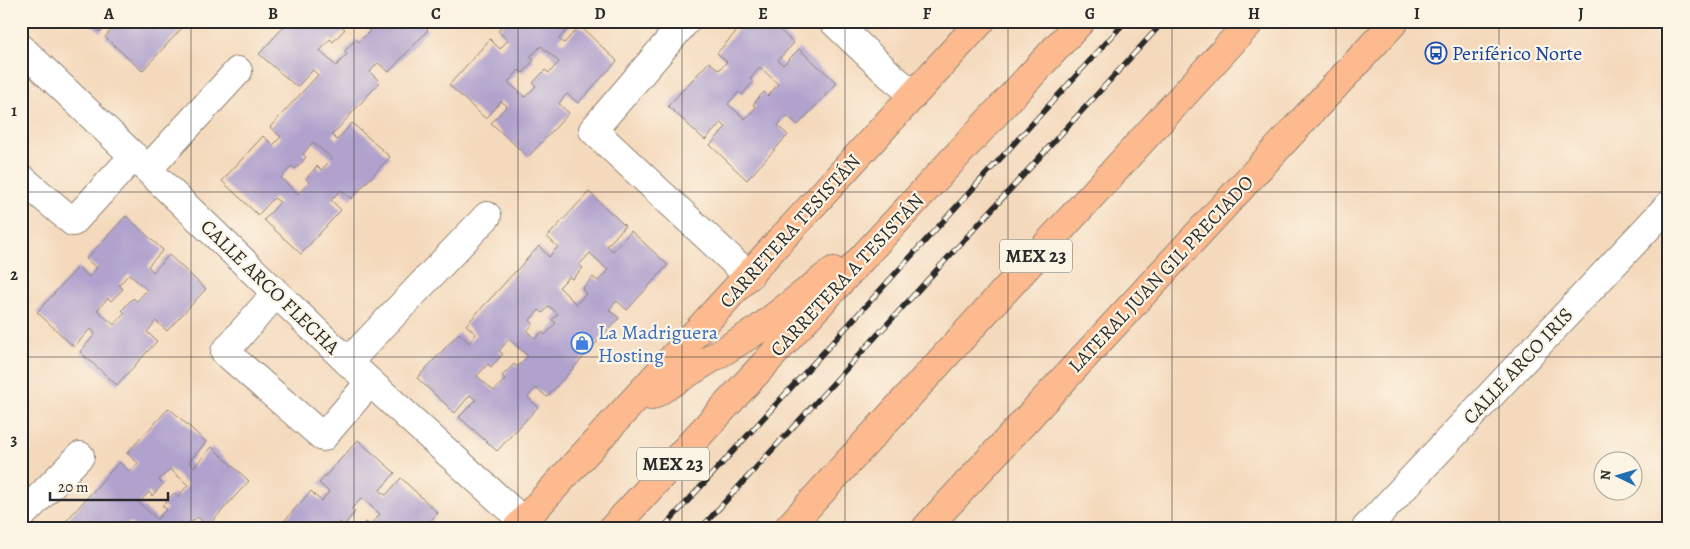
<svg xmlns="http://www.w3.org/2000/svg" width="1690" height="549" viewBox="0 0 1690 549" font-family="Alegreya,serif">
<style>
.building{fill:#b0a2cd;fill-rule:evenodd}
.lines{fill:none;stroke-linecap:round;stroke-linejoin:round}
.minor-casing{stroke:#908274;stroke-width:30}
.major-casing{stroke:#908274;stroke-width:30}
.minor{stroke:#fff;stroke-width:28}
.major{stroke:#fcba8e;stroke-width:28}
.rail-casing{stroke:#2b2b2b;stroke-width:5.5}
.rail{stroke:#fcf5e5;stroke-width:4;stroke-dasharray:11;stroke-linecap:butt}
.grid{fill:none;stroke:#2b2b2b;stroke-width:1;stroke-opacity:0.55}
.labels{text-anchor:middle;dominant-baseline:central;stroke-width:4.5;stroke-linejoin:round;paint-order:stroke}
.shield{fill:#fcf5e5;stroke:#6a6863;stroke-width:1}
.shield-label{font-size:19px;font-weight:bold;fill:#2b2b2b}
.transit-label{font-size:20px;fill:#164399;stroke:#fcf5e5;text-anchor:start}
.street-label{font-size:20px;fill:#2b2b2b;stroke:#fcf5e5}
.shop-label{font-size:20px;fill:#366cbe;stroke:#fcf5e5;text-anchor:start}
.neatline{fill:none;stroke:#2b2b2b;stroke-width:2}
.grid-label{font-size:16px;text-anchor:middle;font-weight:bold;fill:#2b2b2b}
</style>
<rect width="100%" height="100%" fill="#fcf5e5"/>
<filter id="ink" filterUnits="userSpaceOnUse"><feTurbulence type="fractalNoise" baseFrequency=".02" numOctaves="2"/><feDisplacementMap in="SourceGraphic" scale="10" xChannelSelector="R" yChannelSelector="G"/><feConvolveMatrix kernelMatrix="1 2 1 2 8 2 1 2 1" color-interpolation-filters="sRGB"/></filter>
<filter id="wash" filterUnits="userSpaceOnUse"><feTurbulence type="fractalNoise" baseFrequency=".0096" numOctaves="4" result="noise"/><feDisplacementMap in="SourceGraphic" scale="20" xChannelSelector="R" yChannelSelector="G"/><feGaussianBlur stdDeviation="1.12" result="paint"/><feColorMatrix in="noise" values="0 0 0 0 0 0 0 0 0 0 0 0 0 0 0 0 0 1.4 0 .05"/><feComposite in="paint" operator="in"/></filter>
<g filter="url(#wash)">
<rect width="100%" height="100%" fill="#f4d9bc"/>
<g id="blocks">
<path class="building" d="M88 21H109L100 32Z
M119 21H177L183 27 142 71 105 37Z
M289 21H345L341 26 345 29 333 42 330 39 320 51 336 66 347 54 344 52 356 39 359 42 370 31 360 21H419L428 30 389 72 378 63 374 67 370 72 380 82 332 135 337 140 352 123 390 157 351 199 341 190 331 200 341 210 301 254 264 220 280 202 274 198 258 215 222 181 263 136 273 145 281 137 270 127 318 75 313 70 297 87 259 54ZM313 142 332 159 321 170 317 166 306 179 309 182 298 194 281 178 292 166 295 169 301 163 306 157 303 154Z
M507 21H574L559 39 561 41 564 43 580 26 617 61 578 103 567 94 563 98 559 104 569 113 528 157 491 123 507 106 501 101 486 119 449 85 490 39 500 49 508 40 498 31ZM541 46 559 62 549 73 545 70 533 83 536 86 525 97 508 82 519 70 523 73 528 67 534 60 530 57Z
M746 21H770L794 43 778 60 783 65 799 49 837 83 798 125 787 116 782 120 778 126 788 135 747 180 710 145 726 127 721 123 705 140 668 106 709 62 719 70 727 62 717 53ZM760 67 778 84 768 96 764 92 758 98 753 105 756 107 745 119 728 104 739 92 742 95 753 82 750 79Z
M589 192 625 226 607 246 613 251 631 231 668 265 627 310 617 301 612 306 609 310 619 318 547 397 536 388 532 392 528 397 538 407 497 451 459 417 476 400 470 395 455 413 417 378 459 333 469 343 473 338 476 334 466 325 539 246 549 257 554 251 558 247 547 237ZM590 253 608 270 598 281 593 277 582 289 586 294 576 304 559 287 569 277 572 279 583 268 579 265ZM549 306 558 314 552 320 556 323 545 335 542 332 535 339 527 331 533 324 530 320 539 310 543 313ZM509 339 528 356 517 367 514 364 502 376 505 379 494 391 477 376 488 364 491 367 503 354 499 351Z
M126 216 163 250 148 266 153 272 169 255 206 289 167 331 156 321 147 332 157 341 117 385 80 352 95 334 93 331 90 329 74 347 37 312 78 267 89 277 93 272 97 268 86 259ZM129 274 147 290 137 301 133 298 122 310 125 313 114 325 97 310 108 298 111 301 123 289 119 285Z
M169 408 206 442 189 462 194 467 212 447 249 481 208 526 197 517 189 525 192 528H136L130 522 124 528 120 526 118 528H60L119 462 130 472 138 463 127 453ZM170 469 188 485 178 497 174 493 162 506 167 509 157 519 139 503 149 492 152 496 163 484 159 480Z
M358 440 395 473 380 490 382 493 386 495 401 478 438 513 424 528H360L366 522 370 525 380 514 362 498 351 509 355 512 344 525 340 522 335 528H278L311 491 321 501 329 492 319 483Z"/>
</g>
</g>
<g filter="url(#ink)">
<use href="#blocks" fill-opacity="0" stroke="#908274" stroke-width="1"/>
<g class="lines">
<g class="minor-casing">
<path id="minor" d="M686 21 593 130 749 276
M833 21 891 76 913 94
M21 48 348 362 523 521
M148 169 238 71
M21 178 73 222 134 156
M276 293 225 352 323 437 370 382
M348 362 487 216
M21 516 80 456
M1366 528 1669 205"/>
</g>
<g class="major-casing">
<path id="major" d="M651 396 759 329 833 271
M517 528 981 21
M613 528 1081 21
M788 528 1251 21
M926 528 1395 21"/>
</g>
<use href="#minor" class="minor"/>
<use href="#major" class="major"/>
<g class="rail-casing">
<path id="rail" d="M663 528 1126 21
M701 528 1164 21"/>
</g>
<use href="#rail" class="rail"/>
</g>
</g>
<path class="grid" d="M191 21V528M354 21V528M518 21V528M682 21V528M845 21V528M1008 21V528M1172 21V528M1336 21V528M1499 21V528M21 192H1669M21 357H1669"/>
<defs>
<g id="bus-ring" transform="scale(1.125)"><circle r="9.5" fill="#fcf5e5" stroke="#1a4fb4" stroke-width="1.5"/><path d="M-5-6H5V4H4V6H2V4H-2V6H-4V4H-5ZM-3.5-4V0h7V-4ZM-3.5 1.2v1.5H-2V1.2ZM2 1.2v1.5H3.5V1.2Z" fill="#1a4fb4"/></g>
<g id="shop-ring" transform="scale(1.125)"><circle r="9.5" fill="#fcf5e5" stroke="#3f7fe0" stroke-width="1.5"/><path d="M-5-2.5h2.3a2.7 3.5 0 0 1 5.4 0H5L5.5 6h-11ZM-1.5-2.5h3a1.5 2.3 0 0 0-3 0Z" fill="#3f7fe0"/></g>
</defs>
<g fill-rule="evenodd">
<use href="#bus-ring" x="1436" y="53"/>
<use href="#shop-ring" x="582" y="343"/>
</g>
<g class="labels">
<g class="shield">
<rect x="1000" y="239.5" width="72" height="33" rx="4"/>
<rect x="637" y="447.5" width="72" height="33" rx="4"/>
</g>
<g class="shield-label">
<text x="1036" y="256">MEX 23</text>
<text x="673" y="464">MEX 23</text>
</g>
<g class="transit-label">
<text x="1452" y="53">Periférico Norte</text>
</g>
<g class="street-label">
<text transform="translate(790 231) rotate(-48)">CARRETERA TESISTÁN</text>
<text transform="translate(1161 274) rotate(-47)">LATERAL JUAN GIL PRECIADO</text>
<text transform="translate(847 275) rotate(-47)">CARRETERA A TESISTÁN</text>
<text transform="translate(270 287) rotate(44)">CALLE ARCO FLECHA</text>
<text transform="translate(1518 366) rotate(-47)">CALLE ARCO IRIS</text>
</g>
<g class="shop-label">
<text x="598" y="332">La Madriguera<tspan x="598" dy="23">Hosting</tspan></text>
</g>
</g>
<rect width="1690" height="549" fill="none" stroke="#fcf5e5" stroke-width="55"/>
<g transform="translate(1618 476) rotate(275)"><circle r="24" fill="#fcf5e5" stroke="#a8a49b"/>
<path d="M0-4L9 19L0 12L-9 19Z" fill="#1f6fb2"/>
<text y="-8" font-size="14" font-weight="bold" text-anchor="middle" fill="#2b2b2b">N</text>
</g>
<path d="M50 492v8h118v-8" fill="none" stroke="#2b2b2b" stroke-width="2.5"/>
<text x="58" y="492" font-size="15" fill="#2b2b2b" stroke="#fcf5e5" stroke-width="4" paint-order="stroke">20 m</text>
<rect x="28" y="28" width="1634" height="494" class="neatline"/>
<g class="grid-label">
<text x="109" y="19">A</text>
<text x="273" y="19">B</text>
<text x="436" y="19">C</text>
<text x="600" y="19">D</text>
<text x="763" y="19">E</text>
<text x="927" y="19">F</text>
<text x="1090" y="19">G</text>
<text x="1254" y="19">H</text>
<text x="1417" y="19">I</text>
<text x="1581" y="19">J</text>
<text x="14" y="116">1</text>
<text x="14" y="280">2</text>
<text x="14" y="445">3</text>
</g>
</svg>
